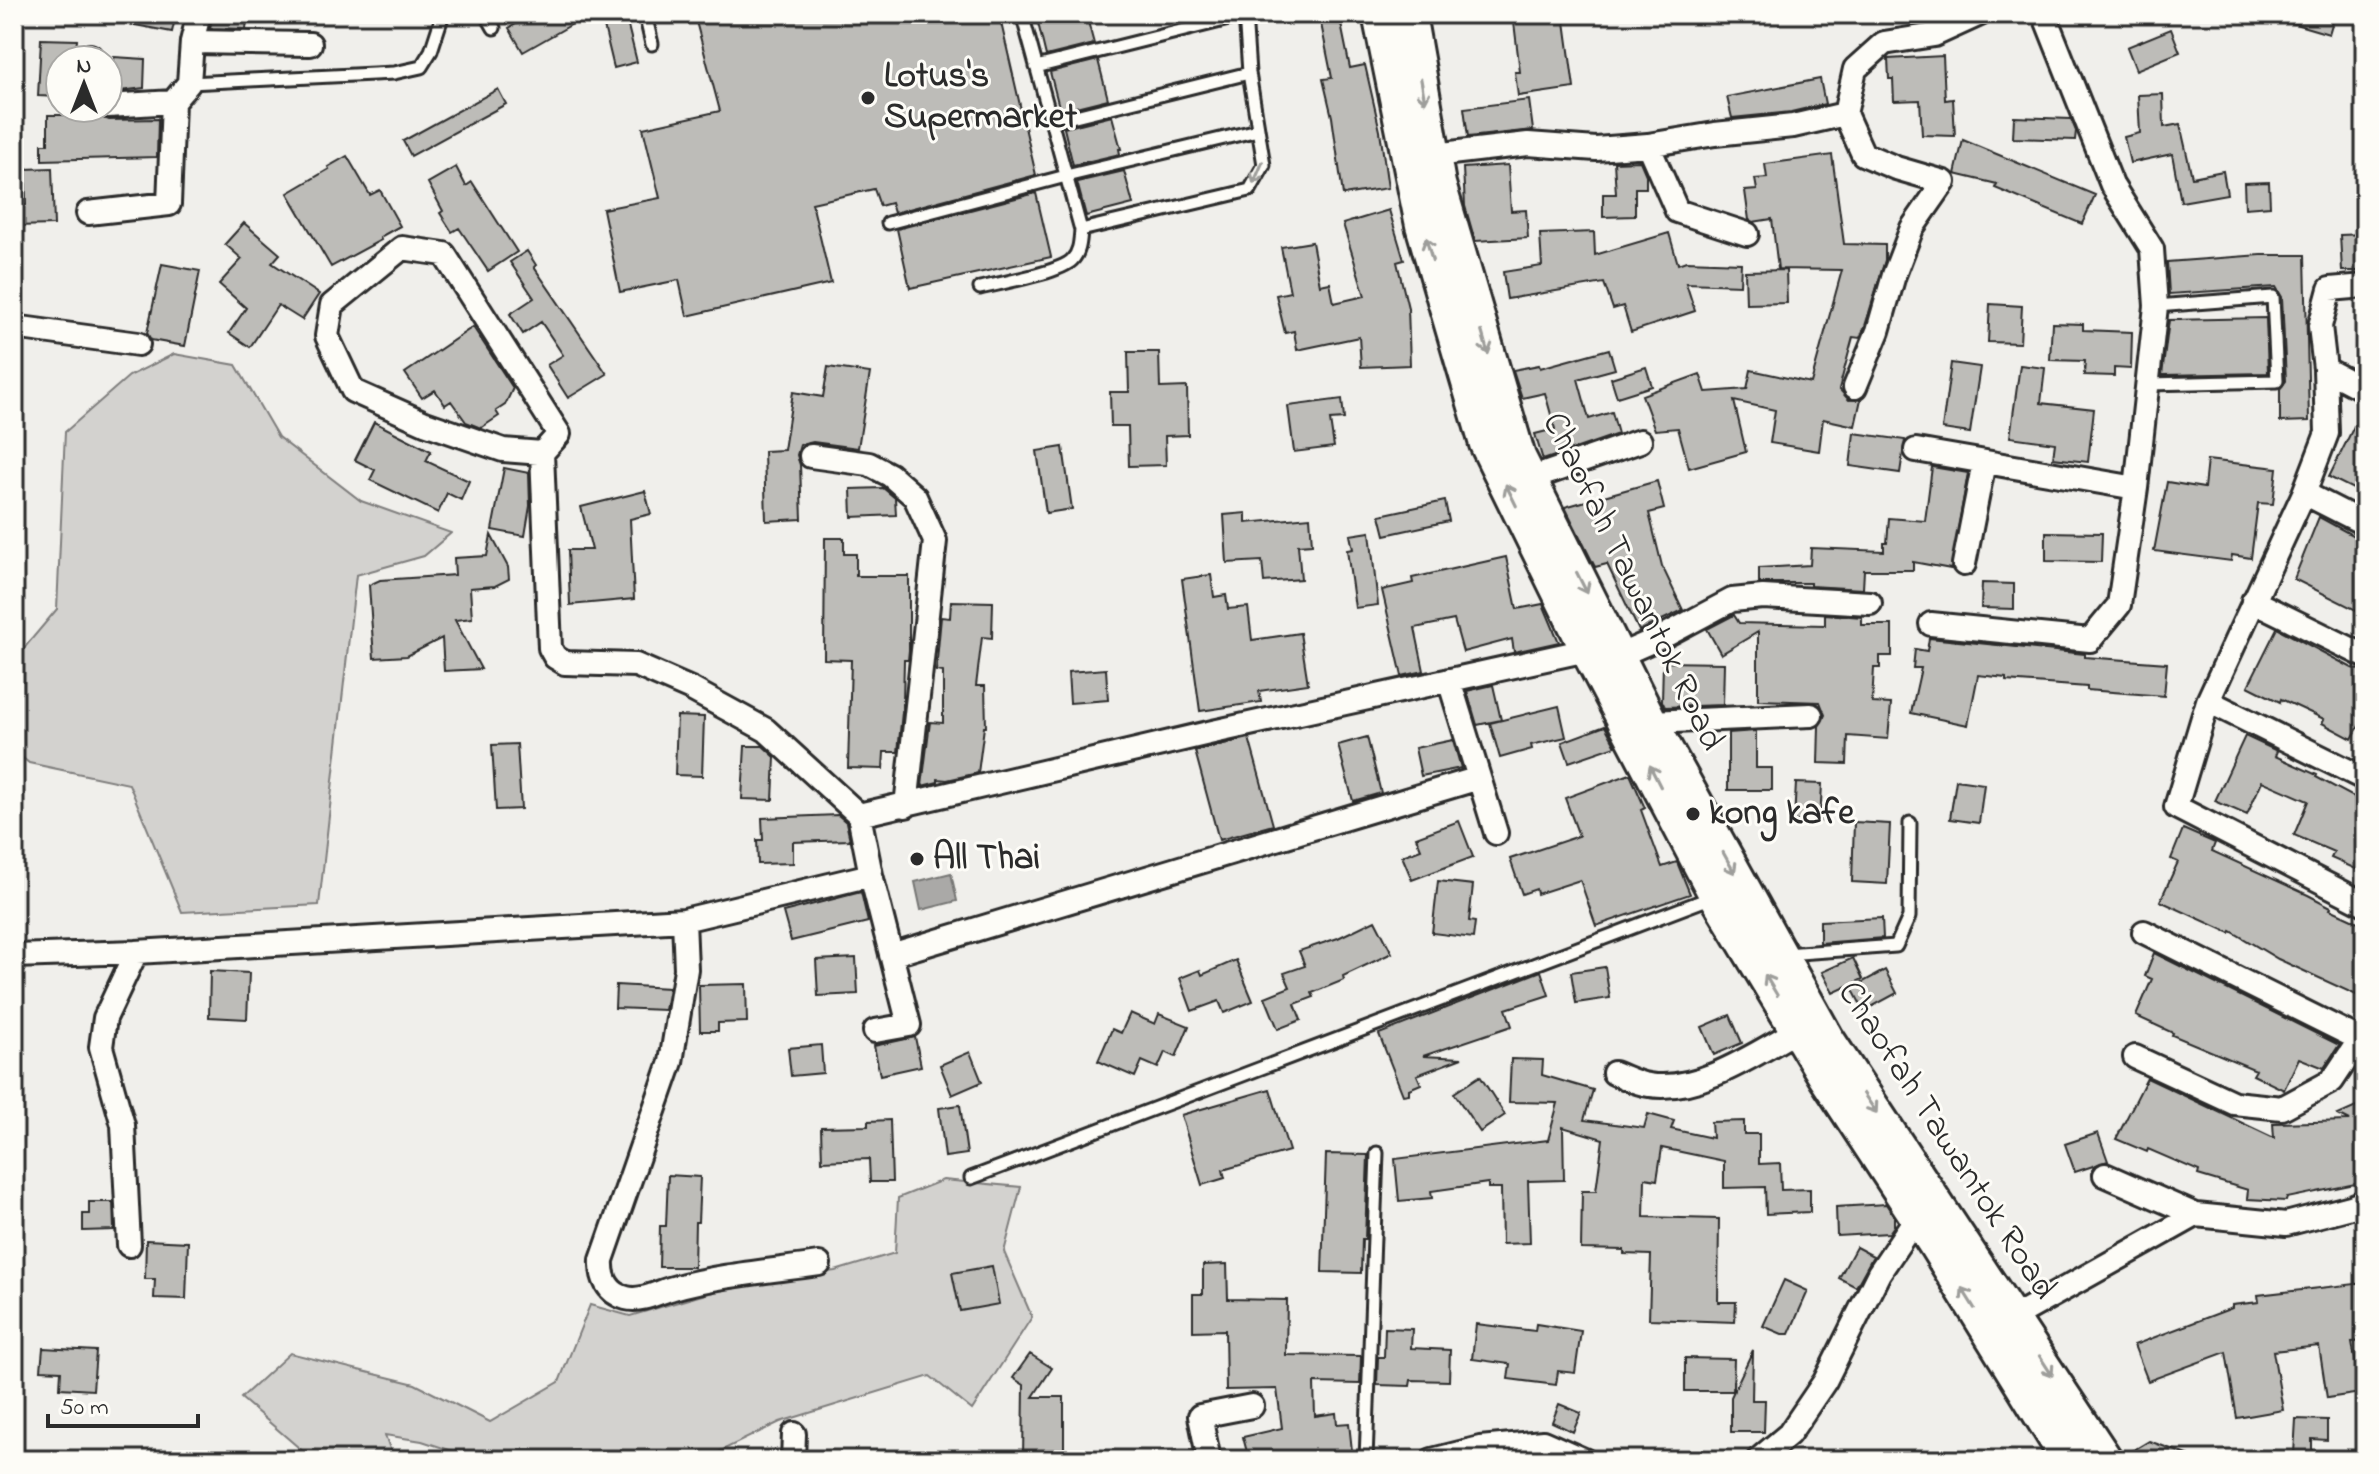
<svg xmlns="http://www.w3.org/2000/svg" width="2379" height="1474" viewBox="0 0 2379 1474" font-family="'Indie Flower',sans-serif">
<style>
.green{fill:#d3d2cf;stroke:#7f7e7d;stroke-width:2}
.water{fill:#aaa9a7;stroke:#777775;stroke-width:2}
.building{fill:#bdbcb8;stroke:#2b2b2b;stroke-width:2}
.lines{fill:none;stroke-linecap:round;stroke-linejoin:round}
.service-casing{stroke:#2b2b2b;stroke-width:17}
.minor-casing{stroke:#2b2b2b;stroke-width:28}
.secondary-casing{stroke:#2b2b2b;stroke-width:38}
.service{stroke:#fdfcf7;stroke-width:11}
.minor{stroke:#fdfcf7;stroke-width:22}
.secondary{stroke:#fdfcf7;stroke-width:32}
.oneway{stroke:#9e9e9b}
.poi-dot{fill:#2b2b2b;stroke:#fdfcf7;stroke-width:3}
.labels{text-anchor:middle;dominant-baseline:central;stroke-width:6;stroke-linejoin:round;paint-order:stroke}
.poi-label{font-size:36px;font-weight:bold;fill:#2b2b2b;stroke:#fdfcf7;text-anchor:start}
.street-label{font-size:36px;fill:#2b2b2b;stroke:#fdfcf7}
</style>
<rect width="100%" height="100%" fill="#f0efeb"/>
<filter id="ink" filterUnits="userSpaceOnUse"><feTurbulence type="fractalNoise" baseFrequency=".0125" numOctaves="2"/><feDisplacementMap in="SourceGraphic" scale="16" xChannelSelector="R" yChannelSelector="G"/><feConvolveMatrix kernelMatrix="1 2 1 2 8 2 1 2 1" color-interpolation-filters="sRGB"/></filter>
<g filter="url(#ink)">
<path class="green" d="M174 354 236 365 278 437 361 501 451 533 424 556 356 575 319 905 182 912 129 784 29 763 14 751V660L57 609 65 432 129 376Z
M943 1180 1021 1187 1004 1252 1032 1317 972 1410 930 1376 780 1422 702 1460H480L422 1441 385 1435 394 1460H313L241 1398 290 1353 415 1384 490 1422 559 1382 590 1305 630 1316 740 1284 835 1271 895 1253 898 1198Z"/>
<path class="water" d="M951 873 957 901 921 910 915 882Z"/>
<path class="building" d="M120 14H176L172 32 119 22Z
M213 14H248L246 29 210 28Z
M534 14H590L523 52 509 28Z
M601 14H625L637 62 614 68Z
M694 14H999L1036 175 894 213 891 203 880 206 874 189 812 203 831 283 687 316 679 280 620 292 603 209 660 198 643 128 720 111Z
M1073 14H1086L1094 44 1046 56 1038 23Z
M1319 14H1339L1350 68 1365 65 1380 131 1388 188 1343 195 1332 117 1323 79 1332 78Z
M1513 14H1564L1574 88 1518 96 1515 72H1520Z
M2276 14H2335L2329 34 2275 18Z
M2171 29 2180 52 2136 70 2127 47Z
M41 39 77 40 75 60H60V97L38 96Z
M1943 56 1945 100 1953 99 1955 136 1922 135 1920 100 1894 101 1893 79H1889L1888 59Z
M114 57 145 59 144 88 112 92Z
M1098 60 1108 99 1060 111 1050 72Z
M1820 79 1825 104 1791 112 1732 118 1727 97Z
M498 89 506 104 411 156 403 141Z
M2163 94 2164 127 2180 124 2192 177 2223 171 2227 194 2181 202 2172 154 2130 163 2124 137 2140 133 2138 95Z
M1529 100 1533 130 1468 137 1464 108Z
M48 115H97L109 120 158 119 157 157 42 160V144H48Z
M1112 116 1121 149H1119L1120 154 1073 165 1064 128Z
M2014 117 2071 119 2076 131 2075 140 2013 138Z
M1963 140 2095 195 2082 224 1995 188 1997 184 1955 174Z
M1832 155 1844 244 1885 245V260L1865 326 1860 338 1853 337 1839 389 1849 400 1861 399 1855 426 1823 419 1819 451 1770 443 1775 410 1734 401 1746 452 1689 468 1678 428 1655 430 1642 395 1700 374 1706 392 1747 389 1751 370 1811 383 1842 270 1778 269 1772 219 1753 222 1749 220 1745 191 1757 190 1755 179 1767 178 1765 164Z
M347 156 370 195 380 190 400 226 380 237 381 240 331 267 288 193 329 169 328 167Z
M1640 161 1646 175V188H1635V216L1603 217V194H1616L1614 162Z
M1508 165 1511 211 1526 210 1528 238 1475 241 1465 206 1463 168Z
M456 167 466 186 472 182 517 252 488 271 459 228 452 232 440 213 443 211 428 183Z
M52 168 54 225 14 226V206L26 205 25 169Z
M1124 171 1133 204 1086 216 1077 182Z
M2269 182 2270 206 2245 208 2244 183Z
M1036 193 1051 257 910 288 897 229Z
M1389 210 1404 260 1397 262 1408 308 1410 365 1361 367 1359 337 1297 350 1294 331 1285 333 1276 295 1290 292 1281 247 1312 242 1320 285 1330 283 1334 303 1365 296 1343 224Z
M244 223 280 254 272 263 319 294 302 320 278 305 250 347 229 333 246 308 219 284 242 259 225 244Z
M1594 232 1595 255 1669 233 1678 264 1686 261 1741 263 1740 285 1686 283 1695 311 1631 332 1623 306 1613 309 1604 283 1507 299 1503 272 1542 266 1540 234Z
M2365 234V271H2342L2340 235Z
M527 251 536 265 534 267 607 374 568 398 547 365 563 355 541 322 523 334 510 314 534 298 510 262Z
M2261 255H2305L2309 421 2280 422V389L2286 381 2282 297 2276 287 2169 294 2167 262Z
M162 264 200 271 185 346 151 340 147 333Z
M1786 270 1787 303 1746 304 1745 271Z
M1990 304 2022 306 2020 343 1988 342Z
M2266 318 2268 373 2162 375 2169 320Z
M2052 323 2083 324V330L2132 332 2131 369 2114 368V376L2084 375 2085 361 2050 360Z
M473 327 513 388 505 405 496 411 499 416 481 428 466 422 451 401 445 405 435 390 422 398 405 373Z
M1609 349 1615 369 1578 379 1589 419 1612 412 1618 434 1543 460 1535 434 1555 429 1545 393 1522 398 1513 370 1539 365 1540 368Z
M1128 352H1159L1160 388 1187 387 1188 435 1165 436 1166 465 1129 466 1128 426H1111L1110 392H1129Z
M1951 363 1980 367 1970 433 1942 429Z
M2020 365 2045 368 2041 403 2094 409 2088 462 2053 458 2055 443 2010 437Z
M828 367 870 373 858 448 813 442 800 445 797 455 800 465 802 519 766 521 764 451 784 450 793 392 823 397Z
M1646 367 1652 386 1617 397 1611 378Z
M1342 399 1344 419 1330 420 1334 447 1294 452 1288 406Z
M2365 404V495L2329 477Z
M374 422 431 451 426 461 469 481 461 500 447 493 438 513 370 480 375 470 355 460Z
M1854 433 1905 440 1900 473 1850 466Z
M1063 447 1072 509 1046 513 1037 451Z
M2207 460 2277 468 2273 504 2258 503 2251 558 2232 555 2231 561 2154 551 2167 482 2204 488Z
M1932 467 1968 473 1951 569 1913 562V570H1864L1863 589 1810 586V583H1759V568L1810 565 1811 548 1884 551V543H1887L1889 518 1925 521Z
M504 468 529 473 530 506 525 536 492 530Z
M1657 481 1664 509 1649 513 1662 566 1683 610 1639 631 1607 564 1595 567 1565 507Z
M883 488 895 498 896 515 852 517 851 489Z
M645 491 651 514 630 519 634 599 570 605 568 550H592L581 507Z
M1445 501 1449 521 1385 535 1380 515Z
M1246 513V523L1310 517 1312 544 1298 545 1301 579 1264 582 1262 561 1227 563 1224 515Z
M2319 517 2365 542V597L2358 611 2294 579Z
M1370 532 1378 605 1355 608 1347 550 1353 549 1350 535Z
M2046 532 2102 533 2101 562 2046 561Z
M491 535 508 567 509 579 495 586 470 588 472 618 455 620 481 669 444 671 442 638 407 656 374 658 369 585 380 580 455 575 454 558 487 556Z
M825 538H844V554H856V576H909V650L908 660H904L903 702 898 752H884L883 769 848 768 851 660 824 659Z
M1506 557 1517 609 1543 604 1559 642 1514 652 1512 639 1463 652 1454 620 1415 628 1424 671 1402 676 1382 590 1413 583 1412 578Z
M1211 575 1214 597 1226 595 1228 609 1248 607 1252 640 1300 633 1308 684 1259 691 1261 702 1200 711 1182 579Z
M1982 583 2014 584V609L1981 608Z
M951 601 993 602 992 638 982 637 976 686H985L986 727H984L978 773 947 780 938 779V782L922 786 930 722 943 723V672L936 671 941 617 950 618Z
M1825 614 1862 617V625H1892V656H1880V668H1874L1872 703 1891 704 1888 739 1848 736 1847 764 1818 763 1819 726 1825 715 1820 702 1758 700V632L1721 654 1707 629 1734 615 1739 623 1825 625Z
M2277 628 2352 668 2365 671V715L2352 739 2322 723 2324 719 2281 699 2280 702 2248 686Z
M1929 638 2085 654V657L2167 663 2164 696 2087 690V687L2006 681V678L1978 675 1968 725 1911 713 1921 668H1913L1915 649 1927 651Z
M1663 662 1724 663 1723 705 1665 707 1662 701Z
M1106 669 1108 700 1070 703 1068 672Z
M1493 685 1501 720 1477 725 1467 691Z
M1559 706 1566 737 1531 745 1532 749 1500 758 1490 723Z
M677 716 704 717 702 776 675 775Z
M1605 726 1616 746 1569 762 1562 742Z
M1756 731V768H1772V790H1728V733Z
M2245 736 2277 751 2275 756 2317 775 2316 777 2365 803V873L2331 858 2334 852 2294 835 2308 801 2262 781 2247 815 2215 801Z
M1367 737 1381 793 1353 801 1338 745Z
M1249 738 1273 825 1219 840 1195 751Z
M1453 740 1461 768 1421 776 1415 748Z
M517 744 521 809 496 810 492 745Z
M745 746H763L775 757 773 800 742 799Z
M1630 774 1645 808 1641 810 1662 867 1677 862 1690 894 1596 926 1580 880 1537 894 1536 889 1522 894 1510 859 1579 836 1565 798Z
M1956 780 1984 784 1979 823 1950 819Z
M1796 783 1822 784 1820 822 1794 821Z
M838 815 846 822 850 840 793 842V863L758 864 757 840H763L762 818Z
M1459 821 1473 857 1412 880 1402 856 1421 849 1416 837Z
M1854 822 1890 824 1887 884 1852 882Z
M2183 829 2215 843 2212 851 2308 895 2331 907 2330 909 2365 925V999L2278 959 2231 931 2230 933 2160 901 2178 862 2171 859Z
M1438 881 1473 885 1469 921 1475 922 1473 938 1432 933Z
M861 892 868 922 791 941 783 912Z
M1882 918 1883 938 1820 943V921Z
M1375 920 1392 953 1343 976 1344 980 1312 993 1314 997 1295 1004 1301 1020 1278 1029 1265 997 1290 987 1284 973 1305 966 1299 951 1338 938Z
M2154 953 2339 1045 2324 1068 2299 1058 2284 1090 2253 1075 2256 1070 2172 1035 2173 1033 2136 1016 2152 979 2145 976Z
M856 958 858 994 818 996 816 960Z
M1853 958 1863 979 1833 993 1822 972Z
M1236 960 1253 1001 1224 1013 1219 1001 1192 1011 1180 978 1200 970 1202 975Z
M1605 967 1610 998 1576 1003 1571 972Z
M1885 970 1897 993 1864 1011 1852 988Z
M210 971 249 973 247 1019 209 1017Z
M1541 971 1549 995 1506 1009 1512 1026 1423 1056 1462 1058 1417 1075 1421 1084 1409 1089V1094L1403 1095 1379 1034Z
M746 984 747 1022 718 1023V1031H700L699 985Z
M616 985 669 988 665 1010 615 1008Z
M1130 1013 1155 1024 1159 1014 1189 1026 1176 1057 1165 1052 1158 1068 1142 1061 1135 1077 1098 1061 1112 1029 1121 1033Z
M1730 1015 1742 1043 1714 1055 1702 1027Z
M915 1037 921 1066 880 1075 874 1046Z
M821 1045 823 1073 791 1076 788 1048Z
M970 1052 982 1082 952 1095 940 1065Z
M1511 1059 1543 1060 1542 1075 1593 1090 1584 1120 1644 1128 1648 1114 1674 1121 1671 1129 1712 1138 1711 1122 1744 1121V1134H1759V1164L1780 1163 1781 1190 1810 1189V1212L1766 1214 1765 1187 1724 1188V1161L1662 1148 1657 1180 1645 1178 1644 1217 1719 1219 1718 1302H1736L1735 1322 1649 1319 1651 1255 1624 1254V1250L1581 1249 1582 1191H1596L1603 1139 1563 1127 1564 1180 1528 1181 1530 1243 1502 1244 1501 1188H1488V1183L1431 1191 1432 1198 1399 1201 1395 1159 1548 1140 1558 1103 1509 1102Z
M1480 1076 1505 1115 1480 1132 1454 1093Z
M2147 1078 2274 1138 2273 1123 2350 1121 2338 1115 2365 1103V1182L2287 1198 2286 1201 2247 1199 2248 1190 2198 1175 2199 1171 2148 1149 2147 1152 2116 1139Z
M1270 1089 1289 1151 1223 1170 1225 1178 1202 1185 1181 1115Z
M960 1105 967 1154 945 1157 939 1108Z
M890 1120 892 1182H870L869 1159 822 1161 821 1127 868 1126V1121Z
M2098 1133 2108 1161 2075 1172 2065 1144Z
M1326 1154 1368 1155 1365 1239H1362L1361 1273 1322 1272Z
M668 1175 700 1177 698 1222H695L694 1267H659L660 1226H666Z
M89 1202H113L114 1230 83 1231V1214H89Z
M1886 1204 1894 1216V1226L1889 1233 1837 1236 1836 1207Z
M146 1240 188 1242 186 1299 154 1298 155 1279H145Z
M1856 1247 1873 1256 1856 1287 1839 1278Z
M1227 1264 1228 1299 1287 1300 1286 1355 1361 1356 1360 1384 1314 1383 1315 1416 1336 1413 1337 1424 1349 1423 1353 1460H1249L1243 1437 1282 1428 1277 1389 1226 1390 1225 1330 1193 1331V1294H1203V1265Z
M992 1266 999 1304 960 1311 952 1273Z
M1784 1280 1808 1291 1789 1334H1782L1763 1326Z
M2364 1283 2365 1341 2352 1342 2361 1393 2327 1398 2319 1346 2273 1351 2283 1410 2237 1418 2226 1352 2148 1381 2134 1345 2232 1308V1305L2259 1302 2258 1295Z
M1476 1324 1535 1331 1536 1324 1581 1331 1575 1373 1558 1371 1556 1385 1508 1379 1510 1364 1472 1359Z
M1385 1328 1412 1329 1411 1348 1450 1350 1449 1381 1411 1380 1410 1386 1377 1385 1378 1357H1384Z
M43 1348 96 1351 93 1390 60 1388 61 1371 41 1370Z
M1753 1350 1752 1400H1765L1764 1432H1731V1397Z
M1030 1354 1052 1368 1033 1397H1064V1460H1023L1024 1385 1013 1378Z
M1685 1358 1734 1359 1733 1391H1685Z
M1559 1404 1581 1413 1573 1432 1552 1422Z
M2296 1419 2327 1420V1440L2312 1439V1455L2294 1454Z
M2149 1441 2196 1458V1460H2125L2124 1456Z"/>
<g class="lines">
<g class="service-casing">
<path id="service" d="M486 14 494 28
M645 14 652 44
M1036 67 1245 15
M189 83 394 73 421 67 431 51 443 14
M1051 122 1249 73
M888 223 1066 176 1258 130
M1081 230 1250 190 1264 165 1249 73 1245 14
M980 288C1000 283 1059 273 1072 260 1080 252 1080 241 1081 230L1022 14
M2149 384 2277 381 2273 297 2156 306
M1785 954 1896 946 1909 917 1910 823
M971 1178 1715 896
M1366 1460 1377 1153"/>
</g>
<g class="minor-casing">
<path id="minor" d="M192 42 310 44
M89 60 90 56
M108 106 173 102
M1845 114 1863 154 1896 168 1944 182 1912 228 1894 275 1878 331 1855 387
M1648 145 1677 211 1747 234
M1434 155 1528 144 1596 149 1648 145 1715 134 1793 126 1845 114 1855 69 1884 43 1934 35 1980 14
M88 213 169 204 173 102 189 83 192 42 199 14
M402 248 444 254 559 434 542 453 503 450 425 423 353 391 327 336 332 305Z
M2365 286 2330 289 2320 326 2325 369 2327 433 2304 493 2208 701 2176 807 2365 904
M14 327 138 344
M2325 369 2365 390
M1916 450 2136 488 2156 306 2152 249 2112 185 2044 14
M542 453 550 648 555 657 565 663 636 665 691 689 766 730 859 815 871 875 909 1025 875 1031
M811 456 869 464 890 475 915 497 935 541 906 806
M1530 479 1640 441
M2304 493 2365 524
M1964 564 1984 462
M2253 601 2365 656
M1931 624 2090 640 2119 605 2136 488
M1618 656 1668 634 1732 600 1763 597 1870 603
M1449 680 1496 833
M2208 701 2365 779
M1651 722 1811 715
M859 815 1213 732 1587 650
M684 920 686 969 671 1062 602 1260C601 1277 607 1293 626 1298 642 1302 658 1292 673 1288 720 1275 771 1271 819 1264
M2144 932 2365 1042
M891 955 1479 778
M14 956 136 952 684 920 871 875
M2135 1057 2234 1103 2282 1108 2332 1081 2360 1039
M1614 1073C1625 1077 1638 1084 1649 1085 1700 1093 1756 1053 1798 1030
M2105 1175 2196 1215 2286 1224 2351 1207 2365 1201
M129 1245 123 1125 101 1047 105 1018 136 952
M2014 1317 2196 1215
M793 1460 794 1434
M1209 1460 1200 1416 1252 1406
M1432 1460 1480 1448 1543 1442 1584 1460
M1758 1460 1789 1434 1825 1381 1879 1273 1916 1218"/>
</g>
<g class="secondary-casing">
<path id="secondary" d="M1379 14 1422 225 1486 444 1587 650 1716 896 1825 1077 1935 1245 2068 1460
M1409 14 1439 184 1519 457 1651 722 1827 1038 2106 1460"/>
</g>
<use href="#service" class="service"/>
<use href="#minor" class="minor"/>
<use href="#secondary" class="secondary"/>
</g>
<defs><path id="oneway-shaft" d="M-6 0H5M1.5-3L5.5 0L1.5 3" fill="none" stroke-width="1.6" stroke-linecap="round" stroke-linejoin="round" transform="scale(2)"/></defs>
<g class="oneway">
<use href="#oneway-shaft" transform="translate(1423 91) rotate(80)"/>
<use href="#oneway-shaft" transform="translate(1258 173) rotate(113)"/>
<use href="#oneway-shaft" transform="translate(1429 249) rotate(-106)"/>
<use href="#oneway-shaft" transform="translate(1485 343) rotate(74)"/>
<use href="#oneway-shaft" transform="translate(1511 495) rotate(-116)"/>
<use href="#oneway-shaft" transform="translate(1582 583) rotate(63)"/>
<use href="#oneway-shaft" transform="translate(1655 776) rotate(-117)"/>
<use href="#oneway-shaft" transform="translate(1729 863) rotate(61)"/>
<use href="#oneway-shaft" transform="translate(1771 985) rotate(-121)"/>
<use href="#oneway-shaft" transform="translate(1870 1103) rotate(56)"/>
<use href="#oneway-shaft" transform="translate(1968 1298) rotate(-122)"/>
<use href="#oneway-shaft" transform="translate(2046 1366) rotate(57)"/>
</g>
</g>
<g class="poi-dot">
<circle cx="868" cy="98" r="8"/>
<circle cx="1693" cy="814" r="8"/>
<circle cx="917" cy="859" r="8"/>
</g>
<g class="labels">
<g class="poi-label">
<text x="884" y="77">Lotus's<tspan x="884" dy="41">Supermarket</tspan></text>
<text x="1709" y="814">kong kafe</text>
<text x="933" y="859">All Thai</text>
</g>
<g class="street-label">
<text transform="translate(1632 582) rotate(64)">Chaofah Tawantok Road</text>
<text transform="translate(1946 1141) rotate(57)">Chaofah Tawantok Road</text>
</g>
</g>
<rect width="2379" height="1474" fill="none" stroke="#fdfcf7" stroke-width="48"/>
<rect x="24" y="24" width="2331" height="1426" fill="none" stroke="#2b2b2b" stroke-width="3" filter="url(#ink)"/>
<g transform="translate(84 84)"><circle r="38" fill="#fdfcf7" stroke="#a9a8a5" stroke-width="2"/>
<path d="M0-6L14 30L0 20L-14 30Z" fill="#2b2b2b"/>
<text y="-12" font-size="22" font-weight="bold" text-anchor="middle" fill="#2b2b2b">N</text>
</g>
<path d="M48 1414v12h150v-12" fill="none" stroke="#2b2b2b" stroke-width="4"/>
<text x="60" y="1414" font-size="24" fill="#2b2b2b" stroke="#fdfcf7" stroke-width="6" paint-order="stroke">50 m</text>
</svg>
